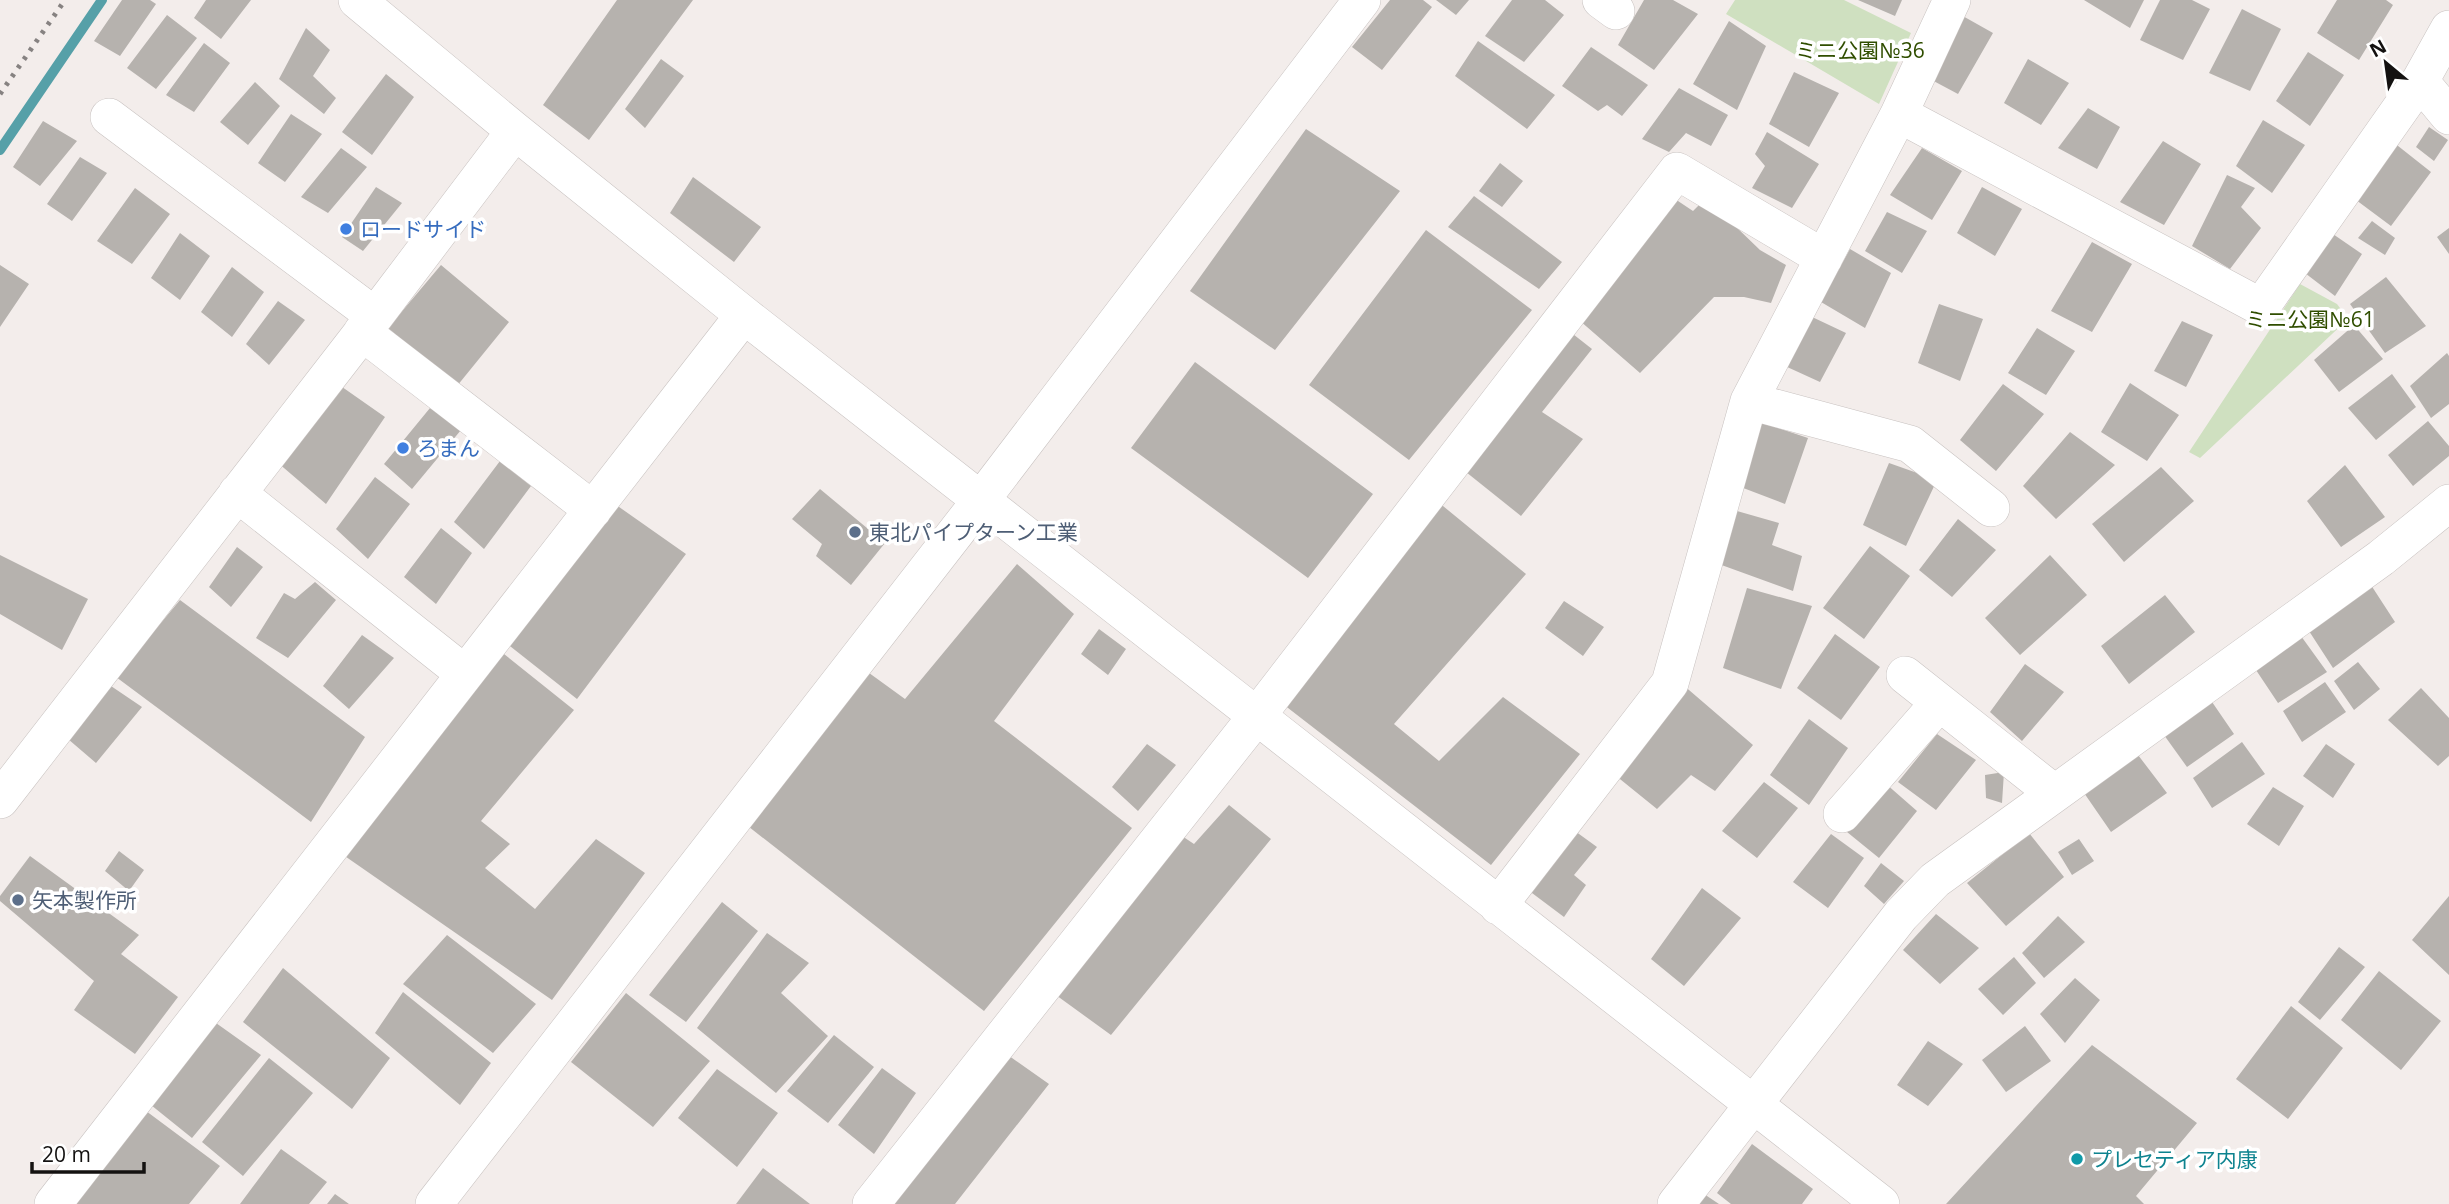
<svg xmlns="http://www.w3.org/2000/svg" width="2449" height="1204" viewBox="0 0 2449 1204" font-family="'Open Sans','Noto Sans JP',sans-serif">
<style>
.green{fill:#cfe0c0}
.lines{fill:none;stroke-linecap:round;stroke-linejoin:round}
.stream{stroke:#56a0a8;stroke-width:10}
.building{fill:#b6b2ae}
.minor-casing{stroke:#c8c2c0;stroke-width:38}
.minor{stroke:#fff;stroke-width:37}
.rail{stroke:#868281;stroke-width:5;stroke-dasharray:3.5 7;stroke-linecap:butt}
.shop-dot{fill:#3f7fe0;stroke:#fff;stroke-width:2.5}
.service-dot{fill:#5c6f8a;stroke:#fff;stroke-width:2.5}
.culture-dot{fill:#0f9aa8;stroke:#fff;stroke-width:2.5}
.labels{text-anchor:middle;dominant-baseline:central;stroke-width:7;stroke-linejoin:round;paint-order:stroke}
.park-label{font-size:21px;fill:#304e00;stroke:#fff}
.shop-label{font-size:21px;fill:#366cbe;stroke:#fff;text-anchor:start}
.service-label{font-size:21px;fill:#4e5e75;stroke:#fff;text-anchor:start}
.culture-label{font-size:21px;fill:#0d838f;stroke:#fff;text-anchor:start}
</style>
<rect width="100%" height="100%" fill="#f3edeb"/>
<path class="green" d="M1735 0H1844L1911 33 1879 104 1726 14Z
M2300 284 2337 304 2348 319 2200 458 2189 452Z"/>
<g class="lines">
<path class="stream" d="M0 150 102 0"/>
</g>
<path class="building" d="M122 0H150L156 4 120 56 94 41Z
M206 0H251L221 39 194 18Z
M617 0H693L589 140 543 105Z
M1390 0H1423L1432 7 1382 70 1352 47Z
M1436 0H1469L1456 15Z
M1512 0H1545L1564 15 1524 62 1485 36Z
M1644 0H1673L1698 14 1654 70 1618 45Z
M1858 0H1902L1895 16Z
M2084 0H2144L2130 28Z
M2160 0H2192L2210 9 2183 60 2140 40Z
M2337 0H2386L2393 5 2359 60 2317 33Z
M2242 9 2281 29 2250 91 2209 73Z
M167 15 197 38 156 89 127 68Z
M1961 15 1993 33 1958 94 1928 78Z
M1729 21 1766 46 1737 110 1693 84Z
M306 28 330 50 313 76 336 98 324 114 279 79Z
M1478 41 1555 95 1527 129 1455 76Z
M204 43 230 63 194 112 166 95Z
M1591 47 1648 85 1622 116 1607 105 1598 111 1562 86Z
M2308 52 2344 75 2310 126 2276 101Z
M661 59 684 76 645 128 625 109Z
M2028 59 2069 83 2041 125 2004 103Z
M1794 72 1839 93 1809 147 1769 124Z
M386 74 414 97 372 155 342 132Z
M255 82 280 106 248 145 220 122Z
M1679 88 1728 115 1711 146 1686 133 1669 152 1642 139Z
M2088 108 2120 127 2097 169 2058 148Z
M291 114 322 134 285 182 258 163Z
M2263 120 2305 145 2272 193 2236 166Z
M43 121 77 141 40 186 13 167Z
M2429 127 2448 140 2434 161 2416 147Z
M1306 129 1400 191 1275 350 1190 291Z
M1767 132 1819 164 1792 208 1752 188 1765 166 1755 154Z
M2388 138 2431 172 2391 226 2352 197Z
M2163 141 2201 164 2164 225 2120 202Z
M341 148 367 167 328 213 301 197Z
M1922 148 1962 171 1932 220 1890 195Z
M80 157 107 173 72 221 47 204Z
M1500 163 1523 181 1502 207 1479 191Z
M2227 175 2255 188 2241 207 2261 228 2230 269 2192 246Z
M693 177 761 227 734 262 670 213Z
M376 187 402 203 363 251 342 237Z
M1982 187 2022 209 1995 256 1957 233Z
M135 188 170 214 132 264 97 241Z
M1474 196 1562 262 1539 289 1448 227Z
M1672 197 1693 211 1706 198 1760 250 1786 265 1771 303 1744 297H1714L1640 373 1579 320Z
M1887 212 1927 231 1902 273 1865 251Z
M2372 221 2395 238 2385 255 2358 238Z
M2449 228V254L2437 237Z
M1426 230 1532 310 1409 460 1309 385Z
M2330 232 2362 254 2335 296 2301 270Z
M180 233 210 256 180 300 151 278Z
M2092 242 2132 264 2092 332 2051 311Z
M1850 249 1891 273 1865 328 1821 302Z
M0 265 29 284 0 327Z
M441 265 509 322 457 386 388 328Z
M232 267 264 292 232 337 201 312Z
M2386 277 2426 326 2385 353 2350 304Z
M278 301 305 320 269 365 246 344Z
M1939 304 1983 319 1960 381 1918 363Z
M1810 316 1846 333 1820 382 1785 366Z
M2182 321 2213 335 2186 387 2154 371Z
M2354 325 2383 359 2339 392 2314 360Z
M1564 327 1592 349 1542 412 1583 439 1521 516 1461 468Z
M2037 328 2075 351 2046 395 2008 373Z
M2447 353 2449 356V404L2431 418 2410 386Z
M1195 362 1373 494 1308 578 1131 448Z
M2392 374 2416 407 2376 440 2348 408Z
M335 382 385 417 326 504 277 462Z
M2130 383 2179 415 2147 461 2101 432Z
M2003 384 2044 414 1996 471 1960 440Z
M430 408 461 430 412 489 384 464Z
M2428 421 2449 446V456L2413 486 2388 455Z
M1760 422 1808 438 1785 504 1738 486Z
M2070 432 2115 465 2056 519 2023 486Z
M500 461 531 486 484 549 454 522Z
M1889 463 1937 480 1906 546 1863 525Z
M2345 465 2385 517 2341 547 2307 501Z
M2161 467 2194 501 2124 562 2092 524Z
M375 477 410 504 368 559 336 529Z
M820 489 885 543 851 585 816 556 822 544 792 519Z
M1432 497 1526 574 1394 724 1439 761 1503 697 1580 754 1491 865 1279 701Z
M612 502 686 554 577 699 505 642Z
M1730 509 1779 523 1772 545 1802 556 1793 591 1716 563Z
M1958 519 1996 550 1952 597 1919 570Z
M441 528 472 553 436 604 404 577Z
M1870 546 1910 576 1864 639 1823 608Z
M237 547 263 567 231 607 209 587Z
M0 555 88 599 62 650 0 614Z
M2050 555 2087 595 2020 655 1985 618Z
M1017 564 1074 614 994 721 1132 828 984 1011 744 823 865 670 905 699Z
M315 582 336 600 288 658 256 638 284 593 295 599Z
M2369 582 2395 622 2333 668 2309 631Z
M1747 588 1812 606 1781 689 1723 668Z
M2165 595 2195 632 2129 684 2101 646Z
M180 600 365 737 311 822 116 677Z
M1564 601 1604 627 1583 656 1545 628Z
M1099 629 1126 649 1108 675 1081 654Z
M1835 634 1880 667 1841 720 1797 688Z
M362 635 394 658 349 709 323 686Z
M2301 636 2327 672 2278 703 2256 670Z
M499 650 574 710 481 821 510 844 485 868 535 909 596 839 645 873 552 1000 339 852Z
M2358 662 2380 689 2354 710 2334 681Z
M2025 664 2064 692 2022 741 1990 712Z
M2325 682 2346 712 2302 742 2283 711Z
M108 684 142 707 96 763 68 739Z
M1682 684 1753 745 1715 791 1691 775 1657 809 1610 771Z
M2421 688 2449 718V756L2438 766 2388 720Z
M2210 699 2234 734 2187 767 2164 735Z
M1809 719 1848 748 1809 805 1770 775Z
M1937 734 1976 760 1936 810 1898 782Z
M2242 742 2265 774 2212 808 2193 778Z
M1147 744 1176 765 1138 811 1112 787Z
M2326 744 2355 764 2333 798 2303 776Z
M2135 751 2167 793 2111 832 2082 790Z
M2004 772 2002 803 1986 798 1985 775Z
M1764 782 1798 808 1757 858 1722 831Z
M1885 783 1917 811 1879 858 1847 832Z
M2273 787 2304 806 2279 846 2247 824Z
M1229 805 1271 839 1111 1035 1049 990 1173 830 1194 844Z
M1568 826 1597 847 1574 875 1586 885 1564 917 1524 887Z
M2029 833 2064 877 2006 926 1967 883Z
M1831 834 1864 858 1828 908 1793 882Z
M2079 839 2094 861 2072 875 2058 852Z
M119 851 144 870 129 891 105 871Z
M30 856 139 935 121 954 178 997 135 1054 74 1010 94 981 0 901V896Z
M1881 863 1904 881 1884 904 1864 886Z
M1702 888 1741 918 1684 986 1651 959Z
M2449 896V975L2412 940Z
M722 902 758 931 686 1022 649 995Z
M1936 914 1979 948 1940 984 1903 950Z
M2058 916 2085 942 2044 978 2022 953Z
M767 933 809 963 781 993 828 1036 776 1093 697 1028Z
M447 935 536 1004 493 1053 403 984Z
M2339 947 2365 967 2320 1020 2298 1002Z
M2014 957 2036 983 2003 1015 1978 989Z
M283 968 390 1058 352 1109 243 1022Z
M2379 971 2441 1021 2401 1070 2341 1020Z
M2075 978 2100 1000 2065 1043 2040 1014Z
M403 992 491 1063 460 1105 375 1033Z
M626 993 710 1061 653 1127 571 1062Z
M2291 1006 2343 1048 2288 1119 2236 1079Z
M216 1023 261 1055 192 1138 151 1105Z
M2025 1026 2051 1061 2006 1092 1982 1060Z
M834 1035 874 1067 828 1123 787 1091Z
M1928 1041 1963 1064 1928 1106 1897 1085Z
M2092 1045 2197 1123 2136 1196 2144 1204H1946Z
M1005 1053 1049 1084 955 1204H885Z
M269 1058 313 1093 243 1176 202 1142Z
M882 1068 916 1093 874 1154 838 1125Z
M717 1069 778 1113 737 1167 678 1118Z
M142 1108 220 1166 189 1204H69Z
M1752 1144 1813 1189 1802 1204H1731L1717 1193Z
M281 1149 327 1182 309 1204H240Z
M763 1168 810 1204H736Z
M335 1194 349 1204H327Z
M1704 1194 1719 1204H1696Z"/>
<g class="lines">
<g class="minor-casing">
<path id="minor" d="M357 0 515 131 744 315 1881 1204
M1601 0 1616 11
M2420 81 2449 116
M1899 114 2261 307 2420 81 2449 29
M109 117 375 316
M362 332 593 510
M1749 401 1910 444 1991 508
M237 493 465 674
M1905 675 2054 793
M0 800 375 316 515 131
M1842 814 1939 703
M1498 906 1670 683 1749 401 1899 114 1952 0
M53 1204 744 315
M434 1204 981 500 1362 0
M871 1204 1256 717 1677 171 1824 258
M1676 1204 1901 915 1935 880 2381 558 2449 503"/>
</g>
<use href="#minor" class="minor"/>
<path class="rail" d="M0 94 65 0"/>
</g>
<g class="shop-dot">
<circle cx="346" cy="229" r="7"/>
<circle cx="403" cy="448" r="7"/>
</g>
<g class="service-dot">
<circle cx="855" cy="532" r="7"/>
<circle cx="18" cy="900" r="7"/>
</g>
<circle class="culture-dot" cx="2077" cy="1159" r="7"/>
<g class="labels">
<g class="park-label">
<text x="1860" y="50">ミニ公園№36</text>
<text x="2310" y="319">ミニ公園№61</text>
</g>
<g class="shop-label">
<text x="360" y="229">ロードサイド</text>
<text x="417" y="448">ろまん</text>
</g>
<g class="service-label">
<text x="869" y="532">東北パイプターン工業</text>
<text x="32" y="900">矢本製作所</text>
</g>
<g class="culture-label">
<text x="2091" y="1159">プレセティア内康</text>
</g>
</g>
<g transform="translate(2386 63) rotate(331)" stroke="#ffffff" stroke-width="5" paint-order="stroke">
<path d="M0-5L12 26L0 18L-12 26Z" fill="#141211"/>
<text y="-10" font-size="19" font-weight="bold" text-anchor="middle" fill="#141211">N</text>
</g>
<path d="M32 1162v10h112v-10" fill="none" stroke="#141211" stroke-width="3.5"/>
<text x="42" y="1162" font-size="21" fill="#141211" stroke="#ffffff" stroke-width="5" paint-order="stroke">20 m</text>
</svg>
